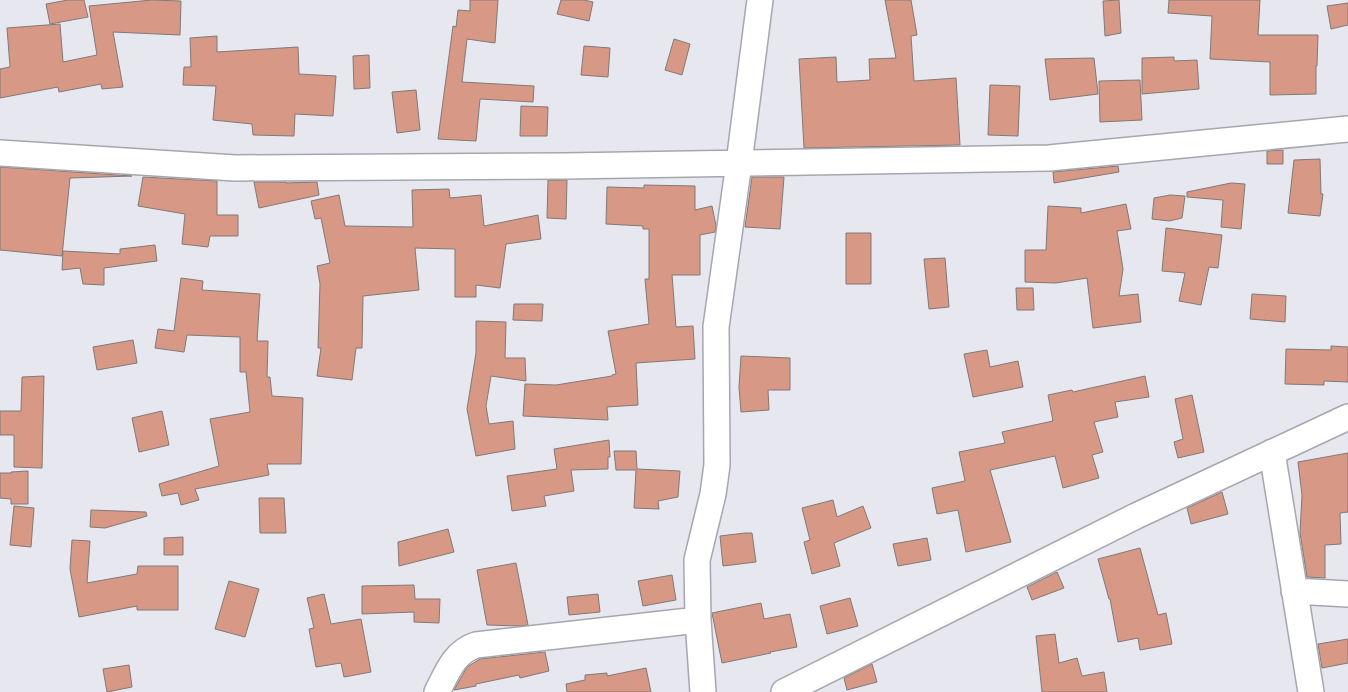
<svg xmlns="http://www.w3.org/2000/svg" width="1348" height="692" viewBox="0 0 1348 692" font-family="'Golos Text',sans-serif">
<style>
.building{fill:#d89886;stroke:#817977}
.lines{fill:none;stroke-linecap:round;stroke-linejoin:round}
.street-casing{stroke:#a6a7ae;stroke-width:28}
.street{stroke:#fff;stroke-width:25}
</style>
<rect width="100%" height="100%" fill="#e6e7ef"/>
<path class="building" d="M68 0H84L88 17 50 24 46 4Z
M152 0 181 1 180 35 113 32 123 87 102 89 101 84 59 92 58 87 0 98V69L10 67 7 28 60 24 63 62 97 55 89 6Z
M470 0H498L495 43 467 39 462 82 534 86 533 102 480 99 476 141 438 139 453 26 456 27 458 10 470 11Z
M561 0H584L593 2 589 21 557 14Z
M885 0H911L917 35 911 36 914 81 956 78 960 145 804 148 799 59 836 57 837 82 870 80 869 59 896 58Z
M1119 0 1121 33 1105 36 1103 1Z
M1169 0H1260L1258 35H1318L1317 66H1316V94L1270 95V62L1210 59 1212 16 1168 13Z
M1348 3V25L1331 29 1327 6Z
M217 36V52L298 47 299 74 336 76 333 116 295 114 294 136 253 135 252 124 213 120 216 86 183 85 184 67H191L190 38Z
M674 39 690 44 682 75 665 70Z
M584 46 610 48 608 77 581 75Z
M369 55 370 88 354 89 353 56Z
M1174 57V61L1197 60 1199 89 1142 94V58Z
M1094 58 1098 94 1050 100 1045 59Z
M1140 80 1142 120 1100 122 1099 81Z
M990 85 1020 86 1018 136 988 135Z
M416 90 420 130 397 133 392 92Z
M521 106 548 107 547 136H520Z
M1283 150V164H1267V151Z
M1320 159 1321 194H1323L1320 216 1288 213 1294 160Z
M1118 166 1119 172 1054 183 1053 172Z
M0 167 132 176 70 178 62 256 0 250Z
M143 177 217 181V215H238V236H210L208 247 182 244 185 214 138 206Z
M752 177H784L780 229 745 227Z
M548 180H567L566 219 547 218Z
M254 182H286V183L317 182 319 195 259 208Z
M1231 183 1245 184 1241 229 1221 227 1223 200 1187 197V192Z
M644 185 695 186V210L712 206 716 226 715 232 700 235V275H672L676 327 693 326 695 359 636 363 638 405 607 407 608 420 523 416 525 384 556 385 612 376V375L616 374 608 331 649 324 645 279H649V229H643V226L606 224 607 187 644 188Z
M449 189 450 198 481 195 484 226 538 215 541 239 506 244 500 288 476 285V297H455V249L415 248 419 290 363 296 362 348H356L352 380 317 376 321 348H318L320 284 317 266 330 263 321 218 315 219 311 201 339 195 345 226 413 227 412 190Z
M1170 195 1185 196 1182 218 1169 221 1152 219 1154 198Z
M1126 204 1131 229 1117 231 1123 269 1119 296 1138 294 1141 322 1093 328 1087 278 1056 283 1025 282V250H1046L1048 206 1081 208V213Z
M1166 228 1222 235 1218 268 1209 267 1201 305 1179 301 1185 273 1162 271Z
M846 233H871V284H846Z
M155 245 157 261 104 268V285L83 284 80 268 62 270 63 251 120 254V249Z
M945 258 949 307 929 309 924 259Z
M181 278 203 281 202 290 260 294 257 341H268L267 377H270L272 396 303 398 301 464H267L269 475 195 489 199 500 181 505 178 493 162 496 159 484 219 466 210 419 250 412 246 372H240V337L187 335 184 352 155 348 158 329 174 331Z
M1016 288H1033L1034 310H1017Z
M1252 294 1286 296 1285 322 1250 319Z
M514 304H543L542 321 513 320Z
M476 321 506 322 505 358H525L526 381 491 376 486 406 489 424 513 421 515 449 476 456 467 409 476 353Z
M133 340 137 363 97 370 93 347Z
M1331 346 1348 347V382L1324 381V385L1285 384 1286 349 1331 350Z
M987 350 990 367 1018 361 1023 387 973 397 964 354Z
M741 356 790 358V390H768L769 410 741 412 739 387Z
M44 376 42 468 14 467V435H0V411H21L22 377Z
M1145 376 1149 397 1115 402 1118 417 1094 422 1103 452 1092 455 1099 478 1063 488 1055 456 990 470 1011 542 966 552 958 510 937 514 932 488 965 481 959 452 1005 443 1002 432 1053 421 1048 395 1072 390 1073 392Z
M1192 395 1204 452 1178 458 1174 442 1183 439 1175 399Z
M162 411 169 445 139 452 132 418Z
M609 440 610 457H608V469L571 470 574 491 544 496 546 506 512 511 507 476 557 469 554 449Z
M614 451H636L637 469 680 471 678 497 658 501 659 509 634 508 636 470H616Z
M1348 453V512L1340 513 1341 544 1325 545V578L1307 577 1300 533 1302 495 1298 462Z
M28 471V504H11V499L0 498V473H11V472Z
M1222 492 1228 514 1191 524 1187 508Z
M259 498H284L286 533H260Z
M833 500 837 517 863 506 871 528 834 543 840 566 812 574 804 542 810 540 802 508Z
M14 506 34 508 31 547 10 545Z
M91 510 146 512 147 516 105 528 90 527Z
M448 529 454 552 399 566 398 542Z
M745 533H752L756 562 723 566 720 536Z
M183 537V555H164V538Z
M927 538 931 560 898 566 893 544Z
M72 540 90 541 87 583 137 574 138 566H178V610H137V606L79 617 70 569Z
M1140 548 1158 615 1166 613 1172 644 1140 650 1138 638 1118 642 1110 599H1109L1098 559Z
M516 563 528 625 519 626 487 625 477 570Z
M1057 572 1064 588 1032 600 1027 587Z
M672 575 676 600 643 606 638 581Z
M229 581 259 589 245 637 215 629Z
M414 585 415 599H440L439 623 414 622V612L362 614V586Z
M324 594 331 624 361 619 371 672 344 677 341 663 316 667 309 629 314 628 307 598Z
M598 594 600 612 569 615 567 597Z
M850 598 858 626 827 634 820 606Z
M761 603 764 619 790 614 797 647 770 652 771 653 722 663 712 613Z
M1055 634 1059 663 1077 658 1082 676 1104 672 1107 692H1042L1036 636Z
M1348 639V663L1322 668 1318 644Z
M545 652 549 671 520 678 519 675 476 684V686L454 690 467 667 480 659Z
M872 664 877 682 847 690 844 678Z
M129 665 132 687 107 692 103 669Z
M646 668 651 692H567L566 684 585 680V675L607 673V676Z"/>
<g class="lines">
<g class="street-casing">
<path id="street" d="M0 153 235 168 565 166 1049 158 1348 129
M1272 452 1311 692
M1294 591 1348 594
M437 692C447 673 454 652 476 645L698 620
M703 692 698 620 697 560 713 494 717 465 716 327 739 163 760 0
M784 692 1136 516 1348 417"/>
</g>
<use href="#street" class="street"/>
</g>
</svg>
